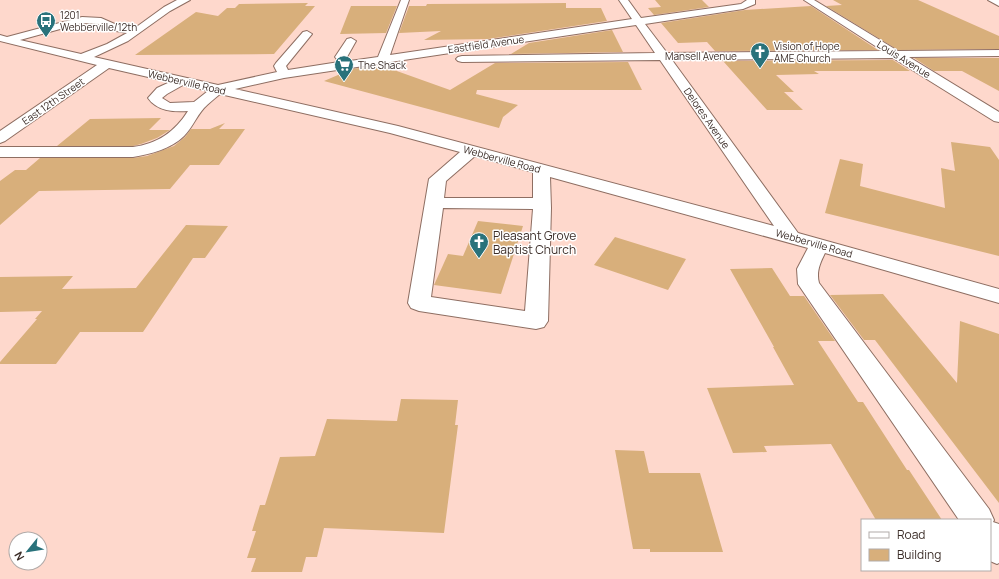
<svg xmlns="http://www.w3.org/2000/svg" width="999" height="579" viewBox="0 0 999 579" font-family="Manrope,sans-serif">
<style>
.building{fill:#d8af7b}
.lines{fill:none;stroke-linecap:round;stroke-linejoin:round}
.minor-casing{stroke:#8e6e62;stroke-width:2}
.minor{fill:#fff;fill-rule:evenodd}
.labels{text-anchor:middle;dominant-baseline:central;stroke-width:3;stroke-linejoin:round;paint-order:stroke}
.far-poi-label{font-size:10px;fill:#3b2d28;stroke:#fff;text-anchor:start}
.far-street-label{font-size:10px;fill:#3b2d28;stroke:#fff}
.poi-label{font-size:12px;fill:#3b2d28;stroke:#fff;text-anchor:start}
</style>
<rect width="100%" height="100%" fill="#fed8cc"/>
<path class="building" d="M655 0H702L709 7 654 15 648 8 661 7Z
M833 0H918L999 36V49L898 50 826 6 842 5Z
M308 3 305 6H315L274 54 135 55 196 12 218 16 227 8H235L239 4Z
M566 3V8H601L607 21 488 39 424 40 441 31 399 33 409 6H426L427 4Z
M351 6H397L386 33 340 34Z
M811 6 878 50 715 51 707 42 678 43 661 23 745 10Z
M612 30 623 52 511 54 529 43Z
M914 58H999V91L962 71H934Z
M893 60 910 71H814L819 74 776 75 794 92H784L803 110H767L723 61Z
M628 62 642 90H477L476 94 518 105 503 117 499 128 324 81 352 69 380 65 450 90 495 63Z
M161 118 149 130H170L157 138 141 144 133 146H57L90 119Z
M225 123 219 129H245L219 165H190L170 189 39 191 0 225V181L15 170H26L40 158H133L147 156 174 146 185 137 191 129H210Z
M951 142 990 147 999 160V256L825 213 840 159 863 164 860 186 945 208 941 168 955 171Z
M478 221 523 226 501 294 434 285 448 254 463 256Z
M186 225 228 226 205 258H193L143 332H80L56 364H0V362L37 319H35L42 311 0 312V277L73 276 62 289 136 288Z
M615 237 686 259 668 290 594 265Z
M772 268 790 296H804L835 341H818L858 402H863L907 470H909L942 520H876L831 444 764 446 767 452 733 453 707 388 794 385 773 347H774L730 269Z
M883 294 957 383 960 321 999 334V503L875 340H864L830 295Z
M401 399 458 400 455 425H458L444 533 324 528 317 557H306L302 572H251L256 558H247L256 531H252L260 505H265L280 457 315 456 327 419 397 421Z
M615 450 644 451 649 473H700L723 552H650V549H633Z"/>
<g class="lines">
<g class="minor-casing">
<path id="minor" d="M177 0H190L170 11 128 41 94 57 218 85 277 72 274 66 276 63 303 32 307 31 312 34 286 66 288 70 339 62 335 57 347 39 351 38 356 41 347 57 350 61 378 57 401 0H409L390 55 632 19 619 0H628L641 18 741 4 747 0H755V4L743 9 645 24 667 53 883 51 804 0H814L898 51 999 50V56L909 57 999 112V122L994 121 893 58 672 60 798 233 999 289V303L825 253C820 263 816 272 819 283L989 509 994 520 993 522 999 524V563L997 564 990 561V520H959L798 284 797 269 808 248 550 177 551 208 548 321 544 327 536 329 419 311 411 308 408 303 429 179 460 152 390 133 220 94C215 98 209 103 204 108 196 117 192 128 184 136 171 149 151 154 133 157H0V147H133C157 144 175 132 188 111 173 112 157 111 148 98L157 88 170 82 109 68 5 141 0 143V131L97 65 0 41V35L7 37 82 17 101 18 117 25 135 28 164 7ZM82 23 99 24 111 30 127 33 107 44 81 54 20 40ZM636 25 655 53 462 56 458 57 456 59 458 61 462 62 660 60 774 226 398 126 235 89 284 78ZM183 85 208 91 194 102 170 103 162 98 167 94ZM475 156 533 172V198H444L446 181ZM443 208 533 209 525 311 431 297Z
M988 0H999V6Z"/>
</g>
<use href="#minor" class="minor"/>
</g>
<defs>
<g id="bus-pin" transform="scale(1)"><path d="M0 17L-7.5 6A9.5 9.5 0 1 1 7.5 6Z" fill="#29727b" stroke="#fff"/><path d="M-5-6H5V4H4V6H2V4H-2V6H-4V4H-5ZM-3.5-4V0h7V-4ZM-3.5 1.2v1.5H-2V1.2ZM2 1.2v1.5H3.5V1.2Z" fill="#fff"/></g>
<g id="church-pin" transform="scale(1)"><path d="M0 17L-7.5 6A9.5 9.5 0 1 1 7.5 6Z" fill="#29727b" stroke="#fff"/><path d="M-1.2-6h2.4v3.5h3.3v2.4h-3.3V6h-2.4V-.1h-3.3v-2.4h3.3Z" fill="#fff"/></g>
<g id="supermarket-pin" transform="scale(1)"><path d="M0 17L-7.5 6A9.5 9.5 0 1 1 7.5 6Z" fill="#29727b" stroke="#fff"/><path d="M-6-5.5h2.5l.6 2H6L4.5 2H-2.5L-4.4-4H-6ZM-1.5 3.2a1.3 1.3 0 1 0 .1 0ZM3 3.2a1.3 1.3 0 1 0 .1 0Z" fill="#fff"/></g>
</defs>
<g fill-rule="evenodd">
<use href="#bus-pin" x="46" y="21"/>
<use href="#church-pin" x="760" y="52"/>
<use href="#supermarket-pin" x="344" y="65"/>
<use href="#church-pin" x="479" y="242"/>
</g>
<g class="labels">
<g class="far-poi-label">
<text x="60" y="15">1201<tspan x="60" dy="12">Webberville/12th</tspan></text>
<text x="774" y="46">Vision of Hope<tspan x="774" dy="12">AME Church</tspan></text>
<text x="358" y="65">The Shack</text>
</g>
<g class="far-street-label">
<text transform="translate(486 44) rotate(-8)">Eastfield Avenue</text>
<text x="701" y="56">Mansell Avenue</text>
<text transform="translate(904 59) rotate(32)">Louis Avenue</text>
<text transform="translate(187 82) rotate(13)">Webberville Road</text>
<text transform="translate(53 101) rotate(-35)">East 12th Street</text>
<text transform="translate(707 118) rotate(55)">Delores Avenue</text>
<text transform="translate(502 159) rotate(15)">Webberville Road</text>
<text transform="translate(814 243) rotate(16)">Webberville Road</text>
</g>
<g class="poi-label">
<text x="493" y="235">Pleasant Grove<tspan x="493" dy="14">Baptist Church</tspan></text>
</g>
</g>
<rect x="861" y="519" width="130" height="52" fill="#ffffff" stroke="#b1aba9"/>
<rect x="869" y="532" width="20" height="6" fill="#ffffff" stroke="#b1aba9"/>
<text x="897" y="539" font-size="12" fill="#3b2d28">Road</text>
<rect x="869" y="549" width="20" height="12" fill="#d8af7b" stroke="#b1aba9"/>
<text x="897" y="559" font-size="12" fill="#3b2d28">Building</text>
<g transform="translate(28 551) rotate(240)"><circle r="19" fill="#ffffff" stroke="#b1aba9"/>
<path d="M0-3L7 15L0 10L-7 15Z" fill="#29727b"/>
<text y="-6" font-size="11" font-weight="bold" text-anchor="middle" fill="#3b2d28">N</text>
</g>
</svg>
